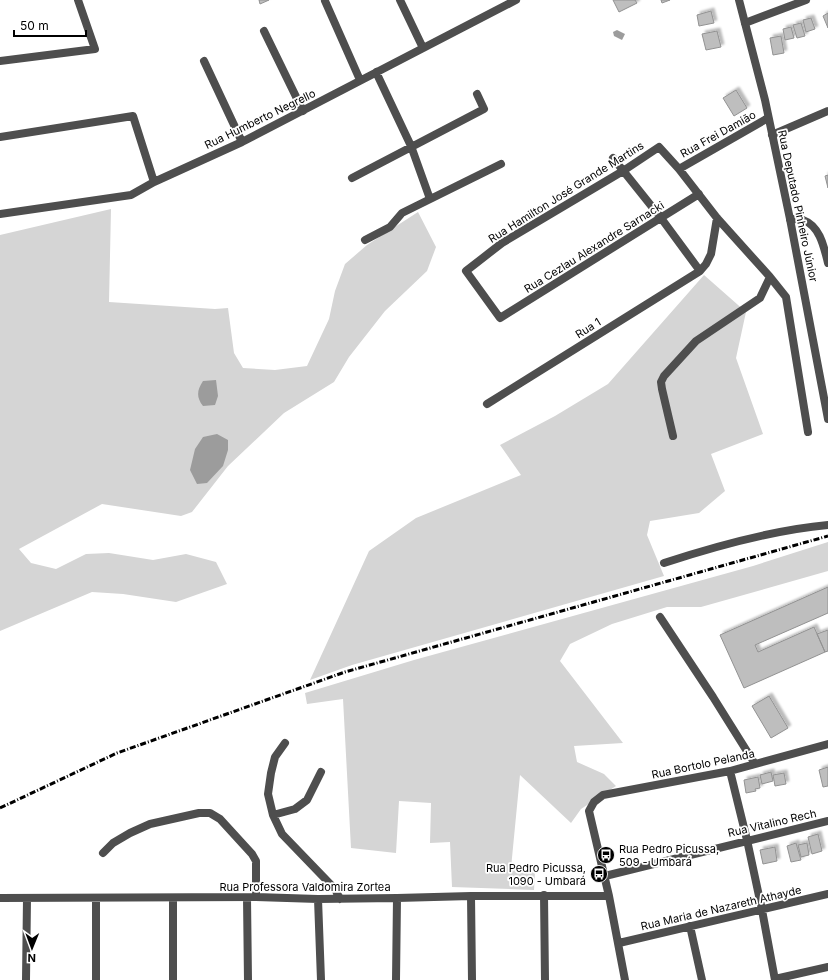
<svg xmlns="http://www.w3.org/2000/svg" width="828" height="980" viewBox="0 0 828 980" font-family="Inter,sans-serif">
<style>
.green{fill:#d5d5d5}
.water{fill:#9c9c9c}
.building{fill:#bebebe;stroke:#929292;filter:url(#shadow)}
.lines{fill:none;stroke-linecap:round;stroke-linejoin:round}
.minor{stroke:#4e4e4e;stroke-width:8}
.tertiary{stroke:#4e4e4e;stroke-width:8}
.rail{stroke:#000;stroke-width:3;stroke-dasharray:6 2 1 2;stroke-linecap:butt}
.labels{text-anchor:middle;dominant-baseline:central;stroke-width:3.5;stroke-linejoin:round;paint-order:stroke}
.street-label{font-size:11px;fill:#000;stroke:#fff}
.poi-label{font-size:11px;fill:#000;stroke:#fff;text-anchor:start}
</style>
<defs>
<filter id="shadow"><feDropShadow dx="3" dy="-3" stdDeviation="1" flood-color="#0004"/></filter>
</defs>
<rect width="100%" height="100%" fill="#fff"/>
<path class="green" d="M111 209 109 302 215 309 228 308 234 353 243 368 275 370 307 366 329 319 335 291 345 264 367 245 418 212 436 247 427 271 385 311 349 357 334 382 284 413 228 466 192 512 181 516 102 504 19 549 31 563 56 569 86 554 109 553 153 560 186 554 216 562 227 584 176 602 123 594 92 592 0 631V235Z
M704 275 746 312 736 358 763 434 711 454 725 491 699 513 650 521 647 535 664 576 352 665 310 680 369 551 416 518 521 475 500 445 555 416 608 384Z
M828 542V571L701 607H667L612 624 570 644 560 661 623 743 574 746 577 762 604 774 616 786 581 809 571 823 520 775 511 868 535 872 534 890 452 887 450 842 430 843 431 803 399 801 396 853 351 848 343 699 307 704 305 693 414 660 753 566Z"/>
<path class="water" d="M617 30 625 34 622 40 614 36 613 32Z
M216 380 218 396 215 405 203 406C196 397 197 390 203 381Z
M217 434 228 440V450L223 466 207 483 197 484 190 470 195 449 203 437Z"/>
<path class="building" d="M259 0H269L260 4Z
M613 0H635L637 3 619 12Z
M661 0H670L662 3Z
M711 11 714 23 699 26 697 15Z
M828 13V28L823 16Z
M811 18 815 29 806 32 803 20Z
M801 23 805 36 797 38 793 25Z
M791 27 794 38 785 40 783 29Z
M717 31 721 47 706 50 702 34Z
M781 36 784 53 773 55 770 38Z
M736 90 747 108 734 116 723 98Z
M828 175V188L825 176Z
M828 587V613L755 645 758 652 814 627 825 652 744 688 720 635Z
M828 630V651L825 652 817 634Z
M769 696 788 728 771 738 752 706Z
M828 767V786L823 787 819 770Z
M771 772 773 781 762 784 760 775Z
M784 773 786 784 775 786 773 775Z
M758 777 760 788 755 789 756 791 746 793 744 780Z
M818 834 822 851 812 854 808 837Z
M796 843 801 860 791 862 787 846Z
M807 843 809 855 801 857 798 845Z
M775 847 777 861 763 864 760 850Z"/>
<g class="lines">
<path class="minor" d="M400 0 423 48
M325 1 360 80
M745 23 806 0
M264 31 303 111
M0 61 95 49 78 0
M204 61 242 142
M376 72 411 146 430 199
M772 135 828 111
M0 137 133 116 154 182
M613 158 661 218 700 271
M679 169 768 118
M352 178 484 109 477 94
M699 194 500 318 466 271 502 243 623 171 659 147 679 169 717 218 770 277 786 297 808 432
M0 214 131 195 154 182 242 142 516 0
M790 219C794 219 800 219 803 220 820 226 824 247 828 263
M365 240 390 227 402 213 501 164
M487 404 700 271 706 264 711 254 717 218
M673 436 662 389 661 382 664 376 696 341 760 298 770 277
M664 563C716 546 773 530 828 525
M660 617 713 697 755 764
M285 743 275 757 271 773 268 794 273 815 282 834 335 889 340 899
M730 771 747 840 762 910 775 980
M273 815 295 809 307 800 321 772
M103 853 113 843 130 833 150 824 199 813H210L220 819 252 854 256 861V897
M605 876 828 821
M544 895 545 980
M471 896 472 980
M0 898 256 897 318 899 397 898 471 896H609
M96 898V980
M247 898 248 980
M318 899 321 980
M690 926 702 980
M619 943 828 894
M775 979 828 967
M26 980 27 898
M173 980V898
M396 980 397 898
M625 980 609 896 589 811 594 802 603 795 730 771 828 744"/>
<path class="tertiary" d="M739 0 765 100 790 219 828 419"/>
<path class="rail" d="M0 808 117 753 345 672 828 536"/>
</g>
<defs>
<g id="bus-disc" transform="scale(0.9)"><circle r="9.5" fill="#000" stroke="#fff"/><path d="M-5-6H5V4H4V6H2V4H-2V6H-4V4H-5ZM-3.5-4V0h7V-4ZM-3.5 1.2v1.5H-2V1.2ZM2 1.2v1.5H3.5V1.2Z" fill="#fff"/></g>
</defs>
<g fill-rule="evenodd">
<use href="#bus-disc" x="606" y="855"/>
<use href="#bus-disc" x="599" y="874"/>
</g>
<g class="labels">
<g class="street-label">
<text transform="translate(260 119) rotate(-26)">Rua Humberto Negrello</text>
<text transform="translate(718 134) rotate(-29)">Rua Frei Damião</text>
<text transform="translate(566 192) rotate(-32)">Rua Hamilton José Grande Martins</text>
<text transform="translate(798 206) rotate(78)">Rua Deputado Pinheiro Júnior</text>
<text transform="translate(594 247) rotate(-32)">Rua Cezlau Alexandre Sarnacki</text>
<text transform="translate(588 328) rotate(-32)">Rua 1</text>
<text transform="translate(703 764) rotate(-12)">Rua Bortolo Pelanda</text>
<text transform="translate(772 823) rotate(-13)">Rua Vitalino Rech</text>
<text x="305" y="887">Rua Professora Valdomira Zortea</text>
<text transform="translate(721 908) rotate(-13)">Rua Maria de Nazareth Athayde</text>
</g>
<g class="poi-label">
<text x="619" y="849">Rua Pedro Picussa,<tspan x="619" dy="13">509 - Umbará</tspan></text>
<text x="586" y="868" text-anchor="end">Rua Pedro Picussa,<tspan x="586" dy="13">1090 - Umbará</tspan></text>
</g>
</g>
<g transform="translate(32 948) rotate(181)" stroke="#ffffff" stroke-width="3" paint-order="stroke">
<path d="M0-3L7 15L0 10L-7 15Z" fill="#000000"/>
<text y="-6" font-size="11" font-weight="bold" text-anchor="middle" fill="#000000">N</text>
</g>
<path d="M14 30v6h72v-6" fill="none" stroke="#000000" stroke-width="2"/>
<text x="20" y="30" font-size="12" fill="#000000" stroke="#ffffff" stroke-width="3" paint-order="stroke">50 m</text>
</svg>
